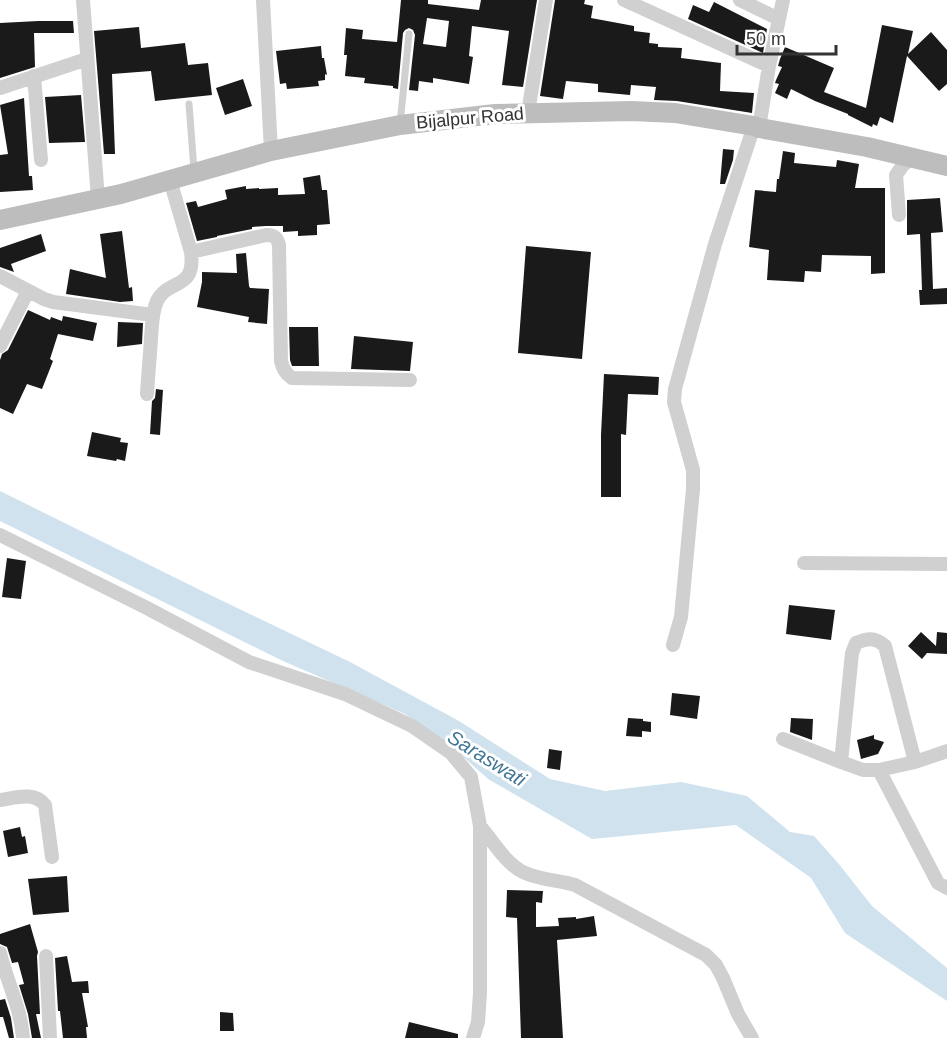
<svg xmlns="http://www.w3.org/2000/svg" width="947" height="1038" viewBox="0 0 947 1038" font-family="Helvetica,sans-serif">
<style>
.water{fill:#cfe2ee}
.building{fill:#1a1a1a;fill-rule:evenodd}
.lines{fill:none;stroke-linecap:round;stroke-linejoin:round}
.lane{stroke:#d0d0d0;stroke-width:7}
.street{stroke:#d0d0d0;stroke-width:14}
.secondary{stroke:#bdbdbd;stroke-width:20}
.labels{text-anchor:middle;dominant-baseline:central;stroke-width:6;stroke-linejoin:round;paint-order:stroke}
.street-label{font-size:18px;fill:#333;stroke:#fff}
.water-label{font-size:20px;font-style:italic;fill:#3f7597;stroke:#fff}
</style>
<rect width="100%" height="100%" fill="#fff"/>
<path class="water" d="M0 491 204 592 350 662 459 721 550 779 605 791 681 782 747 796 790 832 814 836 838 863 872 906 947 968V1001L845 933 811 878 736 825 592 839 488 779 448 743 405 714 283 661 0 521Z"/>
<path class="building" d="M401 0H428V4L479 10 481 0H537L523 87 502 85 509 31 472 26 469 56 473 57 469 84 433 78V83L419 81 418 91 409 90 415 35 413 30 409 28 405 30 403 33 398 89 393 88V86L364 83 365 78 345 76 347 55H344L346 28 363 30 362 39 397 42ZM427 18 449 21 446 47 423 44Z
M555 0H585L584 4 593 6 591 18 634 26V31L650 33 649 43 658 44V47L682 48 681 58 721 63 720 91 754 93 752 113 677 101 654 100 656 87 631 85 630 95 598 92V84L566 81 563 99 540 96Z
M714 2 767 29 763 53 688 19 693 5 709 12Z
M38 21H73L74 33H34L35 67 0 78V23Z
M882 25 913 31 908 54 931 32 947 50V84L939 91 907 56 893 123 880 117 877 126 873 124 872 127 848 115V114L815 101 791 89 787 99 775 93 779 84 775 83 776 80 782 67 778 66 780 59 785 47 834 68 824 92 866 108Z
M139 27 141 48 185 43 188 65 208 63 212 95 155 101 151 71 112 74 115 154H104L94 31Z
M321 46 322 58H324L327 75 325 74V80L318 81 319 86 287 89 286 83 280 84 276 51Z
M243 79 252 106 225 115 216 88Z
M81 95 85 142 49 143 45 97Z
M24 98 29 176H32L33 190 0 192V155L8 154 0 105Z
M723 149 734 150 733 160 725 184H720Z
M783 151 795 153 794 163 836 167 837 160 859 164 855 188H885V273L871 274V256L822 255 821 272 805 271 804 282 767 280 769 250 749 247 755 190 776 192 777 179H779Z
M320 175 322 190H327L330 224 317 225V235L298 236V231L283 232V226H266L252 227V229L217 236V237L197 241 186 203 196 201 198 207 227 199 225 190 246 186V189L259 188V189L278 188V195L305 194 303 178Z
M940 198 943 232 931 233 933 289 947 288V304L920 305 919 290H922L920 234 907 235V200Z
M122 231 129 288 132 287 133 301 120 302 66 294 70 269 106 278 100 234Z
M41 234 46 251 11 264 14 272 0 267V248Z
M526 246 591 252 582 359 518 353Z
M246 253 249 286 250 288 269 289 267 324 248 322 249 317 197 307 202 282V272L237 273 236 254Z
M28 310 50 320 51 317 62 321 63 316 97 323 93 341 58 334 50 359 53 361 42 389 27 384 13 414 0 408V360L2 354 8 350Z
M118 322 143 323 142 344 117 347Z
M289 327H318L319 366H292L290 360Z
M354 336 413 342 410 371 351 369Z
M604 374 659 377 658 395 628 394 626 435 621 434V497H601V435Z
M156 389 163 390 160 435 150 434 152 401 155 398Z
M92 432 121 438 120 442 128 443 125 461 117 459 116 461 87 456Z
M7 558 26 561 21 599 2 597Z
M789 605 835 610 831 640 786 634Z
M921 632 936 646 937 632 947 633V654L927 653 922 659 908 646Z
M672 693 700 696 697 719 670 715Z
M628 718 643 719V721L651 722V732L642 731V737L626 736Z
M791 718 813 719 812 740 790 732Z
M874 735V739L884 742 878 754 861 759 857 740Z
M549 749 562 751 560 770 547 768Z
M20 827 22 837 25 836 28 853 8 857 3 831Z
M67 876 69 912 33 915 28 879Z
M507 890 543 891 542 903 536 902V927L559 926 558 918 576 917V919L594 916 597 936 557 940 563 1038H521L517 918 506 917Z
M30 924 38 952 37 956 40 1014H36L41 1038H32L28 1014 19 985 24 984 18 962 12 963 7 947 0 944V934Z
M67 956 72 982 88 981 89 993H82L88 1027H86L87 1038H63L60 1011H58L55 958Z
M5 999 11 1018 14 1038H9L3 1017H0V1000Z
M220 1012 233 1013 234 1031H220Z
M409 1022 458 1034V1038H405Z"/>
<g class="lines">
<path class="lane" d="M189 104 194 170
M400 124 409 34"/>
<path class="street" d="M83 0 98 199
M263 0 271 151
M624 0 769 66
M740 0 779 19
M34 76 41 160
M0 88 87 59
M528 113 546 0
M759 128 769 66 783 0
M899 215 896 175 903 165 912 158
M191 252 266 235C274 235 277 237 279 245L281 361C283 369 285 373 292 378L410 380
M0 276 44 299 53 302 153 315
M0 346 28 291
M147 394C148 375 150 357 151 338 152 326 152 312 157 301 168 278 196 291 191 252L170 180
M0 535 145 607 249 662 345 694 412 726 451 753 471 777 480 826V993L478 1022 473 1038
M804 563 947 564
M673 645 681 617 693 489V470L674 402 675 389 715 244 754 126
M783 739 841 762 852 653 856 643C868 638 875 637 885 646L915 762 879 770H863L841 762
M915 762 947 751
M879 770 938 883 947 888
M0 800C15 798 34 791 45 805L52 857
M480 826C493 841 505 863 523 872 539 880 558 880 575 885L706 955 716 965 723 978 738 1014 752 1038
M0 953C7 982 21 1008 23 1038
M46 956 50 1038"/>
<path class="secondary" d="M0 220 121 194 271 151 400 125 495 114 631 111 675 113 754 126 759 128 867 147 947 166"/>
</g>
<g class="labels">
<g class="street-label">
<text transform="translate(470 118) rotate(-5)">Bijalpur Road</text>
</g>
<g class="water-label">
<text transform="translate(487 758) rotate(32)">Saraswati</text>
</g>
</g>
<path d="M737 45v9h99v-9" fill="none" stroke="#333333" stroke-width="3"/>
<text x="746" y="45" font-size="18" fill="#333333" stroke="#ffffff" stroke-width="4.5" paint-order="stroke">50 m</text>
</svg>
